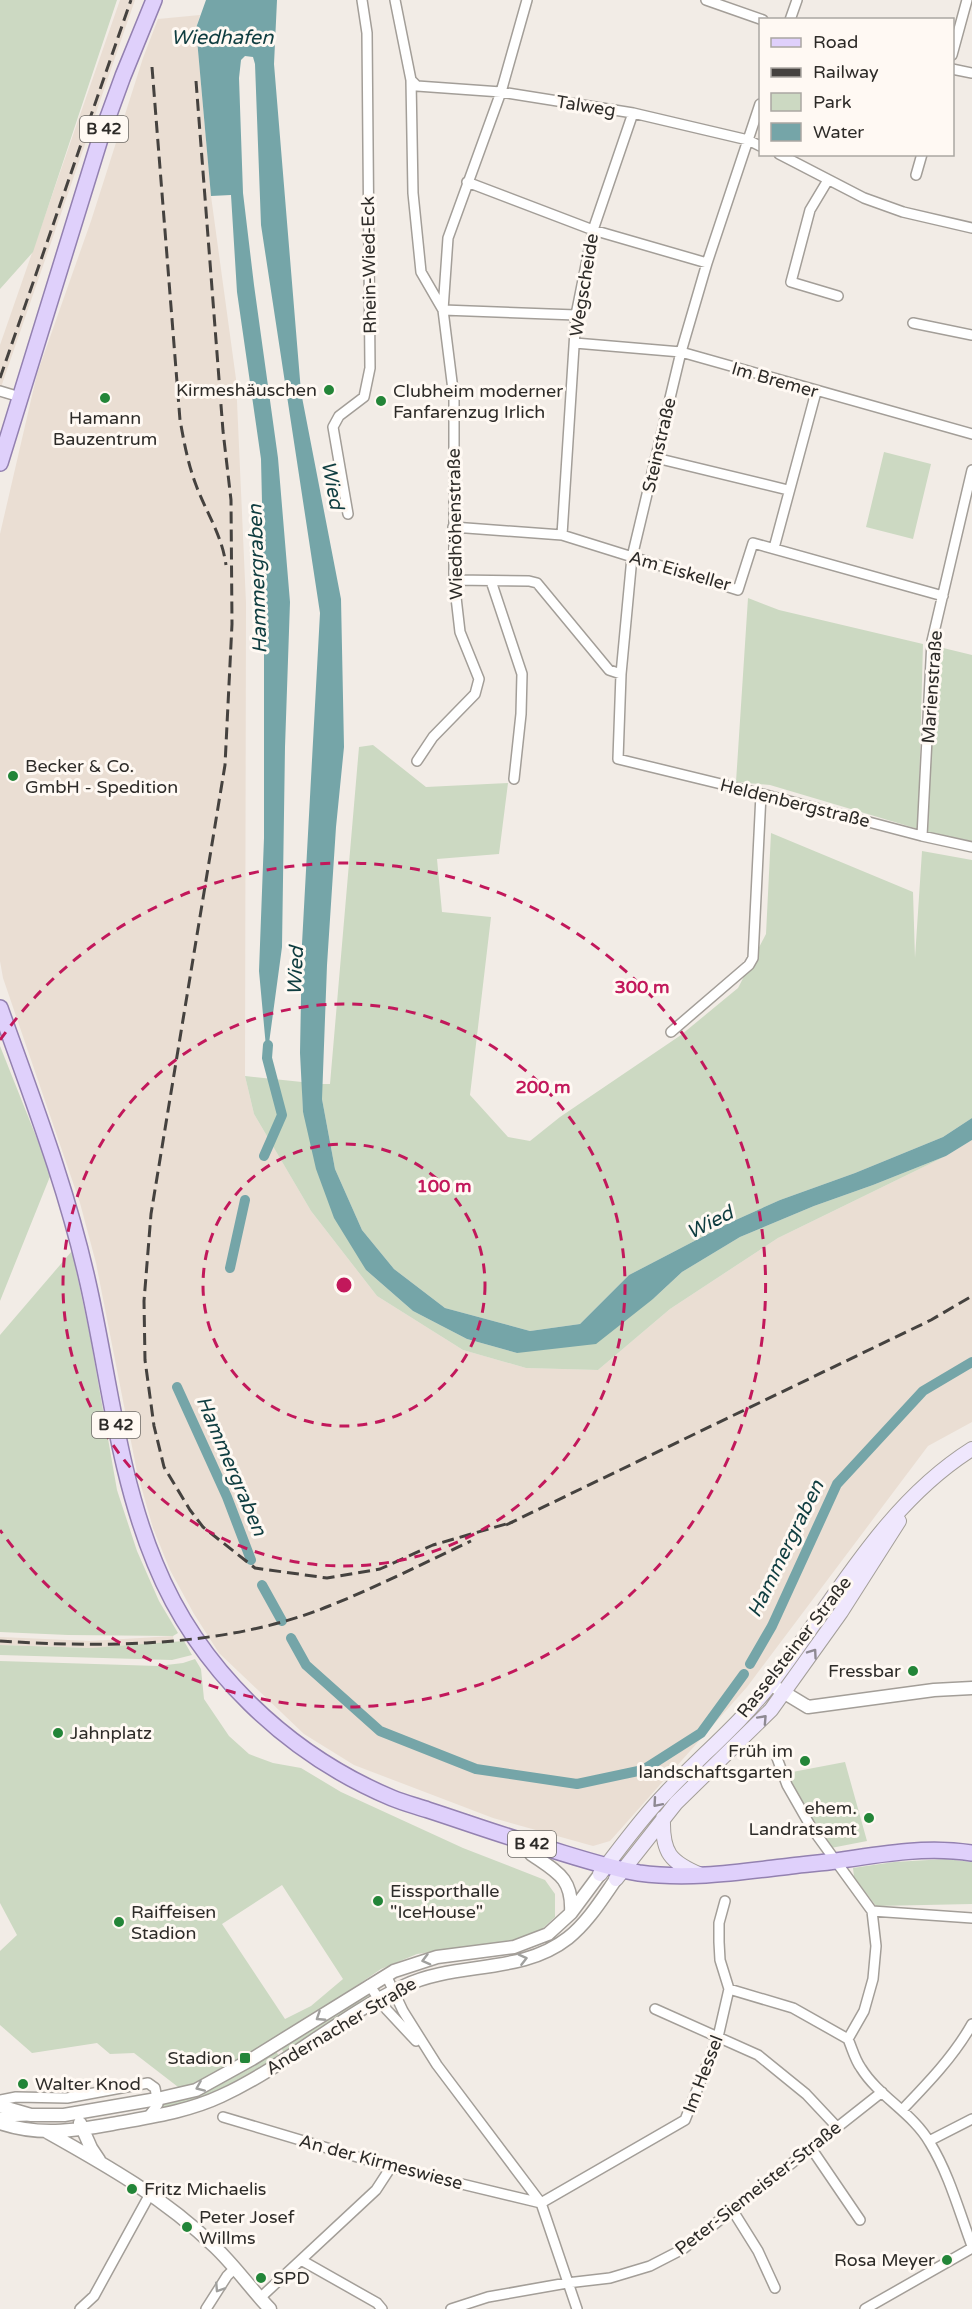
<svg xmlns="http://www.w3.org/2000/svg" width="972" height="2309" viewBox="0 0 972 2309" font-family="'Varela Round',sans-serif">
<style>
.built{fill:#eaded3}
.green{fill:#ccd9c2;fill-rule:evenodd}
.water{fill:#75a5a8}
.lines{fill:none;stroke-linecap:round;stroke-linejoin:round}
.canal{stroke:#75a5a8;stroke-width:10}
.minor-casing{stroke:#a39e98;stroke-width:12}
.tertiary-casing{stroke:#a39e98;stroke-width:15}
.secondary-casing{stroke:#a39e98;stroke-width:16}
.primary-casing{stroke:#9381b0;stroke-width:18}
.minor{stroke:#fff;stroke-width:9}
.tertiary{stroke:#fff;stroke-width:12}
.secondary{stroke:#efe7fd;stroke-width:14}
.primary{stroke:#dfd0fb;stroke-width:15}
.rail{stroke:#45423f;stroke-width:3;stroke-dasharray:12 6;stroke-linecap:butt}
.oneway{stroke:#8e8992}
.oneway2{stroke:#a0a09e}
.ring{fill:none;stroke:#c2185b;stroke-width:3;stroke-dasharray:10 8}
.poi-dot{fill:#238538;stroke:#fff9f3;stroke-width:2}
.labels{text-anchor:middle;dominant-baseline:central;stroke-width:6;stroke-linejoin:round;paint-order:stroke}
.shield{fill:#fff9f3;stroke:#6c6965;stroke-width:1.5}
.shield-label{font-size:16px;font-weight:bold;fill:#2d2b28}
.street-label{font-size:18px;fill:#2d2b28;stroke:#fff9f3}
.poi-label{font-size:18px;fill:#2d2b28;stroke:#fff9f3;text-anchor:start}
.water-label{font-size:20px;font-style:italic;fill:#0f3d40;stroke:#fff9f3}
.centre{fill:#c2185b;stroke:#fff9f3;stroke-width:3}
.ring-label{font-size:18px;text-anchor:middle;font-weight:bold;fill:#c2185b;stroke:#fff9f3;stroke-width:6;stroke-linejoin:round;paint-order:stroke}
</style>
<rect width="100%" height="100%" fill="#f2ece6"/>
<path class="built" d="M120 0H135L0 390V345Z
M200 15 196 28 211 196 236 379 246 603 245 1076 254 1114 311 1211 377 1296 463 1350 526 1368 598 1370 670 1309 778 1238 946 1156 972 1140V1422L928 1446 747 1687 610 1841 593 1846 493 1818 354 1765 304 1734 219 1653 194 1614 170 1570 153 1528 137 1472 96 1263 80 1203 3 978 0 961V534L37 374 91 221 143 58 158 19Z
M173 1636 174 1643 125 1647 91 1648 0 1645V1637L90 1641Z"/>
<path class="green" d="M0 0H117L33 252 0 289Z
M884 452 931 464 913 539 866 527Z
M748 598 779 610 923 644 918 829 770 785 736 782Z
M935 646 972 655V841L928 832Z
M373 745 426 787 508 783 499 854 437 859 442 912 491 917 470 1095 508 1137 530 1141 560 1117 681 1035 738 988 766 934 771 833 913 892 915 958 922 851 972 860V1118L943 1137 855 1173 780 1200 729 1223 629 1275 580 1324 530 1331 445 1308 394 1269 362 1230 335 1169 322 1099V1084H330L359 747Z
M0 1046 51 1174 0 1301Z
M245 1076 302 1082 303 1112 366 1270 413 1311 467 1339 517 1353 653 1299 682 1272 740 1237 814 1206 873 1185 946 1156 778 1238 670 1309 598 1370 526 1368 463 1350 377 1296 311 1211 254 1114Z
M72 1251 90 1336 117 1490 137 1551 159 1601 178 1633 173 1636 68 1635 0 1632V1335Z
M184 1641 192 1655 172 1660 0 1655V1645L91 1648Z
M195 1659 201 1669 204 1699 229 1736 249 1754 273 1763 301 1768 341 1792 463 1848 545 1880 555 1894V1917L542 1929 521 1939 417 1954 381 1969 321 2010 250 2053 182 2090 134 2053 110 2054 97 2043 32 2053 0 2025V1951L17 1935 0 1903V1661L158 1666 183 1663ZM282 1885 343 1979 311 2006 285 2019 222 1924Z
M845 1762 867 1841 831 1848 801 1801 787 1773Z
M946 1859 972 1862V1904L876 1906 854 1877 853 1868 894 1862Z
M368 1994 369 2000 284 2053 280 2046Z
M274 2049 280 2057 246 2078 200 2100 156 2111 160 2103Z"/>
<path class="water" d="M206 0H277L274 64 301 392 341 599 344 747 336 827 327 965 322 1099 335 1169 362 1230 394 1269 445 1308 530 1331 580 1324 629 1275 729 1223 780 1200 855 1173 943 1137 972 1118V1140L946 1156 873 1185 814 1206 740 1237 682 1272 653 1299 596 1344 517 1353 467 1339 413 1311 366 1270 334 1218 316 1169 303 1112 300 1053 302 944 320 613 261 225 255 64 253 57 245 56 241 60 239 78 243 193 254 285 278 458 290 602 285 747 282 947 267 1058 259 971 264 838V589L261 459 237 292 231 195 211 196 196 28Z"/>
<g class="lines">
<path class="canal" d="M264 1156 282 1115 267 1058 268 1045
M230 1268 245 1200
M177 1387 227 1497 251 1560
M262 1585 282 1621
M291 1638 306 1665 380 1731 476 1769 577 1784 643 1770 701 1733 744 1674
M750 1664 772 1626 837 1484 923 1391 972 1362"/>
<g class="minor-casing">
<path id="minor" d="M395 0 411 80 413 193 421 272 443 310 576 315
M706 0 763 20
M790 20 797 0
M952 55 967 0
M952 69 972 73
M411 80 417 86 501 92 633 113 748 140 760 146
M760 104 707 263 681 352 632 557 621 674 618 759 758 793 922 836 972 847
M779 154 864 198 903 212 972 228
M916 175 922 154
M828 180 810 210 791 282 838 296
M467 182 593 230 707 263
M913 323 972 335
M575 343 681 352 972 434
M0 391 20 397
M656 458 788 490
M348 514 333 427 339 416 364 397 370 368 367 33 362 0
M453 527 562 535 738 590 753 543 943 596
M562 535 576 315 593 230 633 113
M774 548 816 392
M454 580 529 581 537 583 609 670 621 674
M491 581 522 674 521 714 514 779
M417 761 433 737 475 694 479 679 460 632 454 580V398L443 310 448 238 501 92 527 0
M922 836 932 641 972 470
M671 1032 749 965 753 958 761 794
M777 1758 787 1785 811 1827 872 1911 876 1946 873 1979 864 2011 848 2039C852 2048 855 2060 861 2068 879 2097 913 2113 930 2143 949 2174 959 2211 972 2246
M872 1911 972 1918
M386 1975 403 2011 437 2065 541 2203 577 2309
M369 1985 387 2010 416 2041
M729 1989 793 2008 848 2039
M655 2009 758 2055 806 2094 837 2127
M0 2100 16 2097 67 2098 148 2083 155 2088 158 2104 148 2117
M902 2110C928 2083 954 2056 972 2024
M0 2117 29 2116
M223 2117 391 2167 541 2203 685 2120 718 2037 729 1989 720 1960 719 1942V1923L725 1901
M929 2141 972 2119
M811 2148 860 2220
M733 2211 758 2251 775 2288
M301 2260 377 2303 382 2309
M260 2298 376 2190 391 2167
M80 2309 94 2296 150 2194
M206 2309 227 2276 234 2269
M451 2309 488 2297 567 2283 610 2278 650 2266 683 2249 882 2092
M865 2309 972 2248"/>
</g>
<g class="tertiary-casing">
<path id="tertiary" d="M770 1684 808 1707 934 1690 972 1688
M531 1854C557 1872 573 1878 571 1913
M0 2106 31 2115H64L157 2099 196 2090 252 2059 394 1971 437 1957 514 1947 548 1934 571 1913 600 1874
M0 2123C38 2136 73 2131 112 2124 149 2117 187 2112 221 2096 286 2066 340 2016 404 1986 456 1961 521 1975 568 1938 588 1922 602 1899 616 1879
M80 2123 91 2148 99 2160
M47 2132C106 2165 166 2199 215 2247 235 2266 251 2289 270 2309"/>
</g>
<g class="secondary-casing">
<path id="secondary" d="M663 1818C662 1853 670 1862 701 1875
M600 1874C620 1848 640 1820 663 1796 698 1758 738 1726 770 1685 833 1603 883 1505 972 1449
M616 1879 676 1803 771 1710 841 1612 899 1521"/>
</g>
<g class="primary-casing">
<path id="primary" d="M0 463 100 139 123 76 154 0
M0 1008C32 1098 67 1188 88 1283 109 1376 118 1474 155 1563 198 1669 287 1754 392 1798 404 1803 416 1806 428 1810 462 1821 495 1833 529 1843 565 1853 602 1867 639 1873 690 1880 740 1872 791 1866 806 1864 821 1863 836 1861 881 1854 926 1846 972 1853"/>
</g>
<use href="#minor" class="minor"/>
<use href="#tertiary" class="tertiary"/>
<use href="#secondary" class="secondary"/>
<use href="#primary" class="primary"/>
<path class="rail" d="M152 67 180 420C184 442 188 464 196 485 206 512 222 535 226 565
M196 81 223 431 231 500 232 624 225 765 151 1214 144 1301 145 1360 154 1426 164 1467 190 1510 203 1527 255 1568 327 1578 380 1569 433 1545 513 1522
M0 378 131 0
M506 1525 931 1320 972 1296
M0 1641C107 1648 229 1647 329 1606 377 1587 424 1563 471 1541"/>
</g>
<defs><path id="oneway-chevron" d="M-2-3.5L2.5 0L-2 3.5" fill="none" stroke-width="1.6" stroke-linecap="round" stroke-linejoin="round" transform="scale(1.5)"/></defs>
<g class="oneway">
<use href="#oneway-chevron" transform="translate(813 1653) rotate(-55)"/>
<use href="#oneway-chevron" transform="translate(763 1719) rotate(-47)"/>
<use href="#oneway-chevron" transform="translate(657 1803) rotate(131)"/>
</g>
<g class="oneway2">
<use href="#oneway-chevron" transform="translate(523 1959) rotate(-14)"/>
<use href="#oneway-chevron" transform="translate(426 1960) rotate(165)"/>
<use href="#oneway-chevron" transform="translate(320 2017) rotate(147)"/>
<use href="#oneway-chevron" transform="translate(200 2087) rotate(157)"/>
<use href="#oneway-chevron" transform="translate(219 2288) rotate(123)"/>
</g>
<g class="ring">
<circle cx="344" cy="1285" r="141"/>
<circle cx="344" cy="1285" r="281"/>
<path d="M0 1040A422 422 0 1 1 0 1530"/>
</g>
<g class="poi-dot">
<circle cx="329" cy="390" r="6"/>
<circle cx="105" cy="398" r="6"/>
<circle cx="381" cy="401" r="6"/>
<circle cx="13" cy="776" r="6"/>
<circle cx="913" cy="1671" r="6"/>
<circle cx="58" cy="1733" r="6"/>
<circle cx="805" cy="1761" r="6"/>
<circle cx="869" cy="1818" r="6"/>
<circle cx="378" cy="1901" r="6"/>
<circle cx="119" cy="1922" r="6"/>
<rect x="239" y="2052" width="12" height="12" rx="3"/>
<circle cx="23" cy="2084" r="6"/>
<circle cx="132" cy="2189" r="6"/>
<circle cx="187" cy="2227" r="6"/>
<circle cx="947" cy="2260" r="6"/>
<circle cx="261" cy="2278" r="6"/>
</g>
<g class="labels">
<g class="shield">
<rect x="80" y="116" width="48" height="26" rx="4.5"/>
<rect x="92" y="1412" width="48" height="26" rx="4.5"/>
<rect x="508" y="1831" width="48" height="26" rx="4.5"/>
</g>
<g class="shield-label">
<text x="104" y="129">B 42</text>
<text x="116" y="1425">B 42</text>
<text x="532" y="1844">B 42</text>
</g>
<g class="street-label">
<text transform="translate(586 106) rotate(9)">Talweg</text>
<text transform="translate(369 265) rotate(-91)">Rhein-Wied-Eck</text>
<text transform="translate(584 285) rotate(-81)">Wegscheide</text>
<text transform="translate(775 380) rotate(16)">Im Bremer</text>
<text transform="translate(659 445) rotate(-77)">Steinstraße</text>
<text transform="translate(455 524) rotate(-91)">Wiedhöhenstraße</text>
<text transform="translate(680 571) rotate(16)">Am Eiskeller</text>
<text transform="translate(932 687) rotate(-86)">Marienstraße</text>
<text transform="translate(795 803) rotate(14)">Heldenbergstraße</text>
<text transform="translate(794 1647) rotate(-52)">Rasselsteiner Straße</text>
<text transform="translate(341 2026) rotate(-31)">Andernacher Straße</text>
<text transform="translate(703 2074) rotate(-69)">Im Hessel</text>
<text transform="translate(381 2162) rotate(15)">An der Kirmeswiese</text>
<text transform="translate(758 2188) rotate(-38)">Peter-Siemeister-Straße</text>
</g>
<g class="poi-label">
<text x="317" y="390" text-anchor="end">Kirmeshäuschen</text>
<text x="393" y="391">Clubheim moderner<tspan x="393" dy="21">Fanfarenzug Irlich</tspan></text>
<text x="105" y="418" text-anchor="middle">Hamann<tspan x="105" dy="21">Bauzentrum</tspan></text>
<text x="25" y="766">Becker &amp; Co.<tspan x="25" dy="21">GmbH - Spedition</tspan></text>
<text x="901" y="1671" text-anchor="end">Fressbar</text>
<text x="70" y="1733">Jahnplatz</text>
<text x="793" y="1751" text-anchor="end">Früh im<tspan x="793" dy="21">landschaftsgarten</tspan></text>
<text x="857" y="1808" text-anchor="end">ehem.<tspan x="857" dy="21">Landratsamt</tspan></text>
<text x="390" y="1891">Eissporthalle<tspan x="390" dy="21">"IceHouse"</tspan></text>
<text x="131" y="1912">Raiffeisen<tspan x="131" dy="21">Stadion</tspan></text>
<text x="233" y="2058" text-anchor="end">Stadion</text>
<text x="35" y="2084">Walter Knod</text>
<text x="144" y="2189">Fritz Michaelis</text>
<text x="199" y="2217">Peter Josef<tspan x="199" dy="21">Willms</tspan></text>
<text x="935" y="2260" text-anchor="end">Rosa Meyer</text>
<text x="273" y="2278">SPD</text>
</g>
<g class="water-label">
<text x="222" y="38">Wiedhafen</text>
<text transform="translate(332 485) rotate(79)">Wied</text>
<text transform="translate(258 579) rotate(-92)">Hammergraben</text>
<text transform="translate(296 971) rotate(-87)">Wied</text>
<text transform="translate(710 1223) rotate(-27)">Wied</text>
<text transform="translate(231 1466) rotate(67)">Hammergraben</text>
<text transform="translate(786 1549) rotate(-64)">Hammergraben</text>
</g>
</g>
<circle cx="344" cy="1285" r="9" class="centre"/>
<g class="ring-label">
<text x="642" y="993">300 m</text>
<text x="543" y="1093">200 m</text>
<text x="444" y="1192">100 m</text>
</g>
<rect x="759" y="18" width="195" height="138" fill="#fff9f3" stroke="#aba7a2" stroke-width="1.5"/>
<rect x="771" y="38" width="30" height="9" fill="#dfd0fb" stroke="#aba7a2" stroke-width="1.5"/>
<text x="813" y="48" font-size="18" fill="#2d2b28">Road</text>
<rect x="771" y="68" width="30" height="9" fill="#45423f" stroke="#aba7a2" stroke-width="1.5"/>
<text x="813" y="78" font-size="18" fill="#2d2b28">Railway</text>
<rect x="771" y="93" width="30" height="18" fill="#ccd9c2" stroke="#aba7a2" stroke-width="1.5"/>
<text x="813" y="108" font-size="18" fill="#2d2b28">Park</text>
<rect x="771" y="123" width="30" height="18" fill="#75a5a8" stroke="#aba7a2" stroke-width="1.5"/>
<text x="813" y="138" font-size="18" fill="#2d2b28">Water</text>
</svg>
